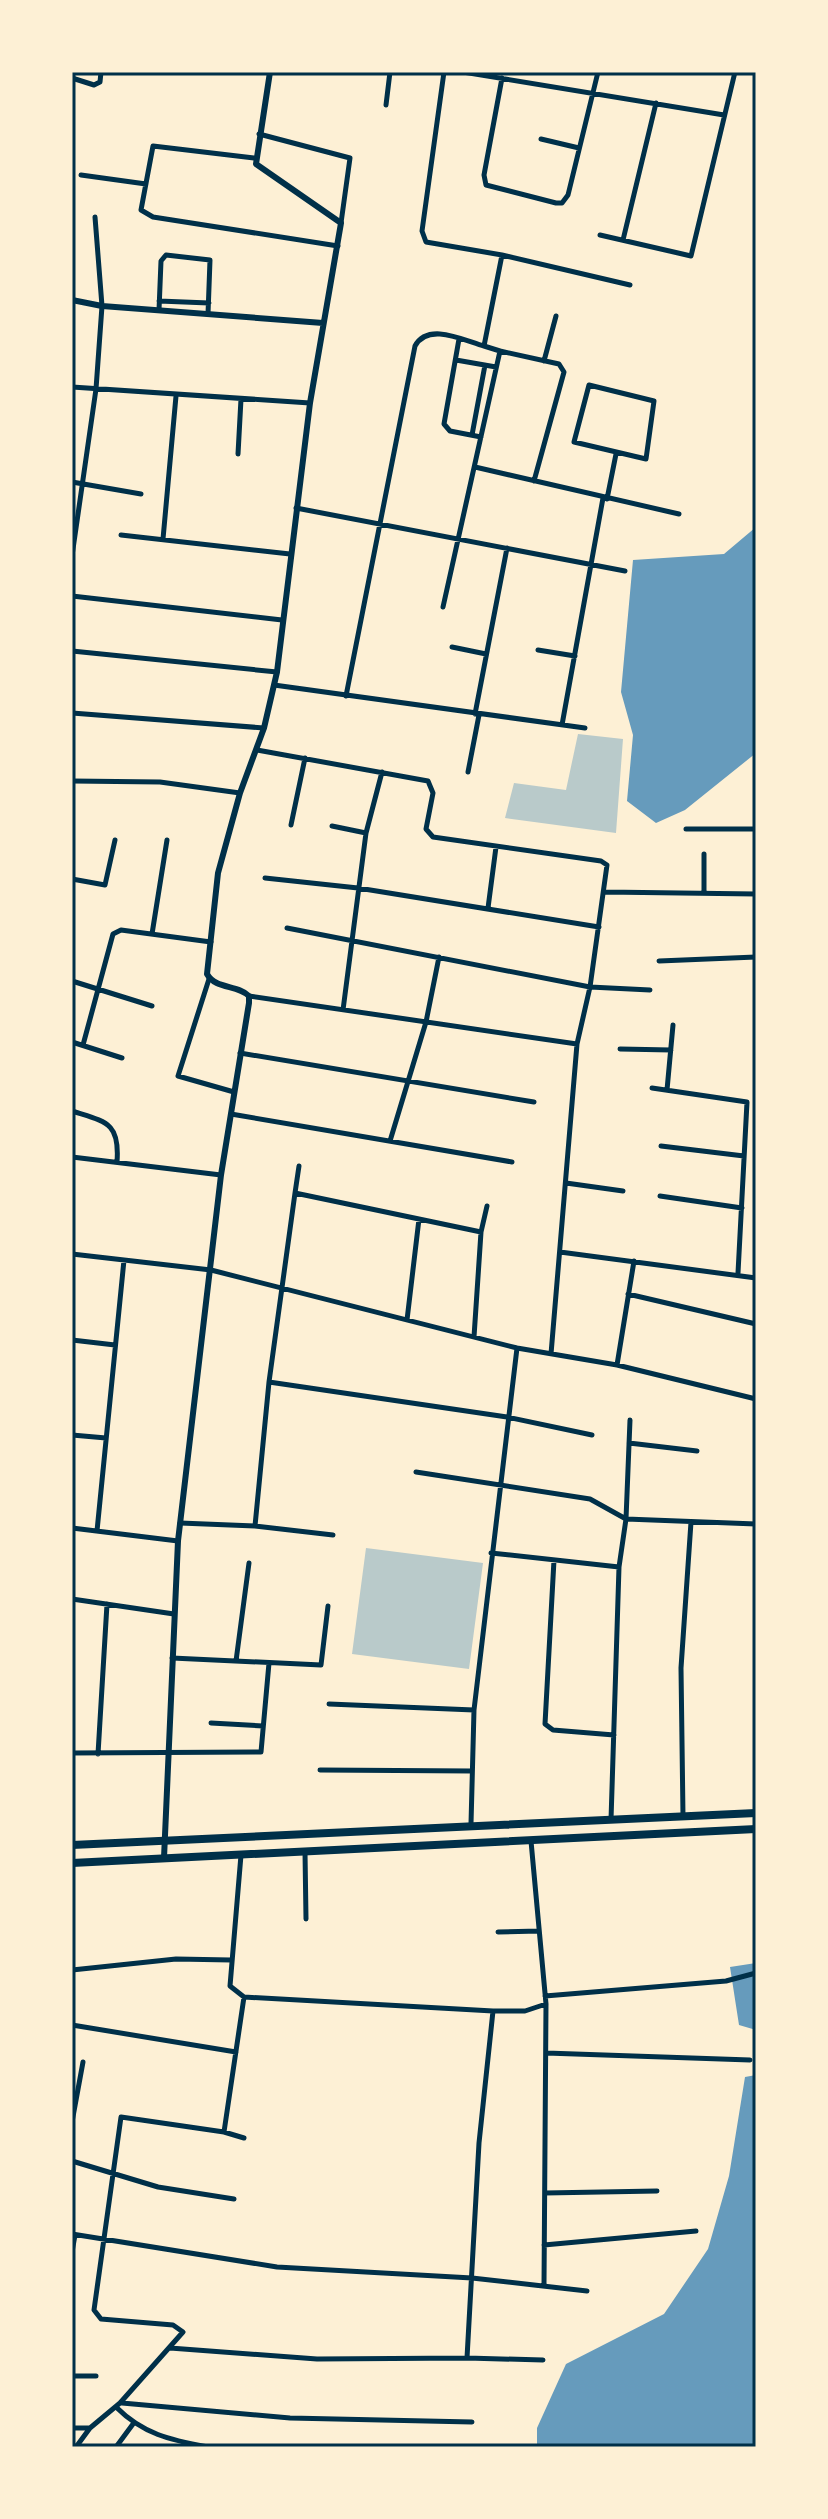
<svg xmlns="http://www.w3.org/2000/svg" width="828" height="2519" viewBox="0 0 828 2519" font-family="Cabin,sans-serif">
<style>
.green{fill:#b9caca}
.water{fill:#669bbc}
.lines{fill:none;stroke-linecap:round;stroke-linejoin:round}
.minor{stroke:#003049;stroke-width:5}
.tertiary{stroke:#003049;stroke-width:6}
.primary{stroke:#003049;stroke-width:8}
.neatline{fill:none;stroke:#003049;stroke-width:3}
</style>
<rect width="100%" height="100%" fill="#fdf0d5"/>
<path class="green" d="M578 734 623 739 616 833 505 818 514 783 566 790Z
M366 1548 483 1563 469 1669 352 1654Z"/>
<path class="water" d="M756 527V753L685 810 656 823 627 801 633 735 621 692 633 560 724 554Z
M756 1963V2030L739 2025 730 1967Z
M756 2075V2447H537V2428L566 2364 664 2314 708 2249 729 2176 745 2077Z"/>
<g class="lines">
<path class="minor" d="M444 72 422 231 426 242 502 255 630 285
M463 72 724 115
M72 78 94 85 100 82 101 72
M502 78 484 175 486 185 556 203H562L568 195 598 72
M386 105 390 72
M259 134 350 158 341 223
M541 139 579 148
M254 158 153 146 141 210 153 217 338 246
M81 175 146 184
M600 235 691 256 735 72
M623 240 656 103
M159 301 209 303
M159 310 161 261 166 255 210 260 208 314
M459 339 444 424 450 431 481 437
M500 351 559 364 564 372 534 481
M456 360 496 367
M544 361 556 316
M589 385 654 401 646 459 574 442Z
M72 387 310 403
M472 435 485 365
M238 454 241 399
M475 467 679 514
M72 482 141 494
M607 499 616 454
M296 508 625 571
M121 535 290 554
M163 539 176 396
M72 556 96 389 102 306 95 217
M72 596 282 620
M443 607 500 351 484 346 502 255
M452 647 486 654
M538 650 575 656
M72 651 277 672
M274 685 585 728
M346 696 415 346C428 322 463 340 484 346
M72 713 264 728
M475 714 507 548
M562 725 603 498
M257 750 428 781 433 793 426 829 433 837 601 861 607 865 590 987 577 1044 551 1354
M468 772 479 715
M72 781 160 782 240 793
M291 825 305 758
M332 826 366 833
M686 829H756
M265 878 358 888 599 927
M72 879 105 885 115 840
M605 892 756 894
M704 893V854
M488 908 496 847
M287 928 590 987 650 990
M152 934 167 840
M659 961 756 957
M209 979 178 1076 234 1092
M72 981 152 1006
M249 996 577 1044
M343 1010 366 833 382 772
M72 1042 122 1058
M83 1045 113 934 121 930 211 942
M620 1049 671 1050
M240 1053 534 1102
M652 1088 747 1102 738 1273
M667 1090 673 1025
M72 1111C106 1122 120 1122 117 1162
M231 1114 512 1162
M390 1141 426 1022 439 957
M661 1146 744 1156
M72 1157 221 1175
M566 1183 623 1191
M295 1193 299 1166
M660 1196 742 1208
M560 1252 756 1278
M72 1254 211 1270 517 1348 617 1365 756 1399
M628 1294 756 1324
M407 1320 419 1219
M474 1337 481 1232 487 1206
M72 1340 115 1345
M617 1365 634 1261
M269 1382 507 1417 592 1435
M72 1435 106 1438
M629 1443 697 1451
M416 1472 590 1499 626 1519 756 1524
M180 1523 255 1526 333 1535
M255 1526 269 1382 295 1193 481 1232
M72 1528 178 1541
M97 1531 124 1260
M491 1553 619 1567
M554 1560 545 1724 553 1730 614 1735
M72 1599 174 1614
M172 1658 321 1665 328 1606
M236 1661 249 1563
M329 1704 474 1710
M211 1723 263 1726
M72 1753 261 1752 269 1663
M98 1754 107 1604
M320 1770 472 1771
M683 1816 681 1668 691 1522
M611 1820 619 1567 626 1519 630 1420
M471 1824 474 1710 517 1348
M531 1841 546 2004 544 2285
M305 1852 306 1919
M241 1855 230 1986 244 1997 493 2011H525L546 2004
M498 1932 539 1931
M72 1970 176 1959 231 1960
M545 1996 726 1981 756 1973
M72 2025 236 2052
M546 2053 750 2060
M72 2122 83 2062
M224 2132 244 1997
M72 2161 158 2187 234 2199
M545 2193 657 2191
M72 2234 277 2267 472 2278 587 2291
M544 2245 696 2231
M72 2252 75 2235
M170 2348 317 2359 467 2358 479 2143 493 2011
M467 2358 543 2360
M72 2376H96
M122 2403 290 2418 472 2422
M116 2407C143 2434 170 2440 208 2447
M72 2428H89
M76 2447 90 2428 120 2403 183 2332 173 2325 101 2319 94 2310 121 2117 224 2132 244 2138
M116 2447 133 2424"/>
<path class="tertiary" d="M72 300 102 306 323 323
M164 1858 178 1541 221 1175 249 1003V996C237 984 216 990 207 974L218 873 240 793 264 728 277 672 310 403 341 223 256 164 270 72"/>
<path class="primary" d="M72 1845 756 1813
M72 1863 756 1829"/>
</g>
<rect width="828" height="2519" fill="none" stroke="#fdf0d5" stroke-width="148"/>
<rect x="74" y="74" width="680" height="2371" class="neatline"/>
</svg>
